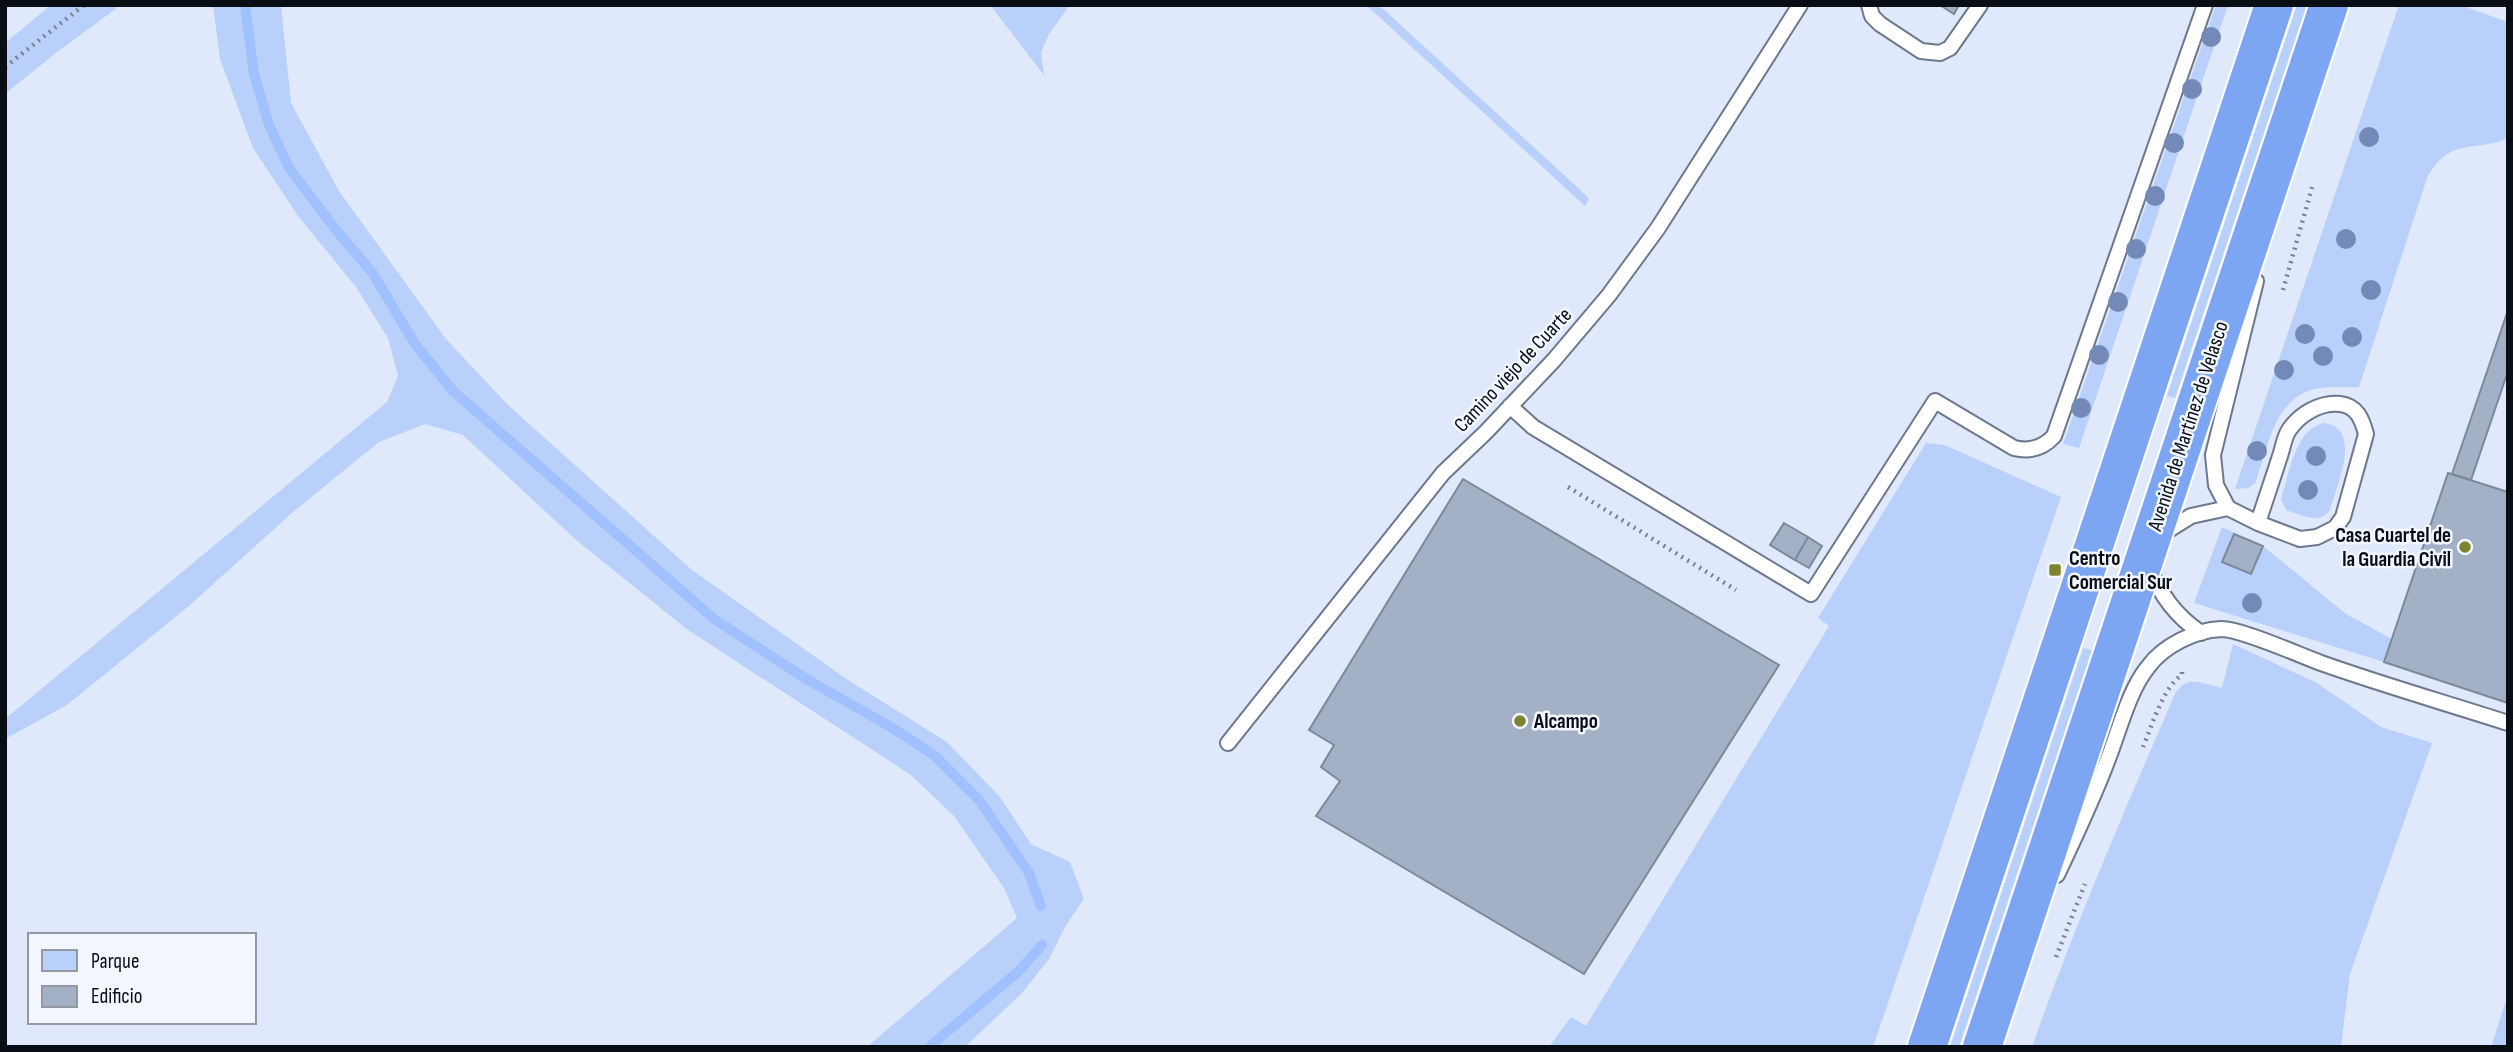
<svg xmlns="http://www.w3.org/2000/svg" width="2513" height="1052" viewBox="0 0 2513 1052" font-family="'Sofia Sans Condensed',sans-serif">
<style>
.green{fill:#b8d0fa}
.lines{fill:none;stroke-linecap:round;stroke-linejoin:round}
.stream{stroke:#a0c1fd;stroke-width:10}
.building{fill:#a4b0c5;stroke:#7d889c;stroke-width:2}
.lane-casing{stroke:#6e788c;stroke-width:18}
.highway-casing{stroke:#fff;stroke-width:42}
.path{stroke:#7b828f;stroke-width:4.5;stroke-dasharray:2 5;stroke-linecap:butt}
.lane{stroke:#fff;stroke-width:14}
.highway{stroke:#7da6f2;stroke-width:38}
.tree{fill:#738ab8}
.poi-dot{fill:#7e832d;stroke:#f1f6ff;stroke-width:2.5}
.labels{text-anchor:middle;dominant-baseline:central;stroke-width:5;stroke-linejoin:round;paint-order:stroke}
.street-label{font-size:21px;fill:#090d14;stroke:#f1f6ff}
.poi-label{font-size:21px;font-weight:bold;fill:#090d14;stroke:#f1f6ff;text-anchor:start}
</style>
<rect width="100%" height="100%" fill="#dfe9fb"/>
<path class="green" d="M51 5H121L56 53 5 94V43Z
M213 5H281L291 103 339 191 446 339 508 405 692 570 848 680 947 742 1000 797 1031 844 1070 862 1084 899 1066 925 1049 959 1023 992 965 1047H867L1017 918 1004 888 954 816 911 775 688 630 576 540 463 435 425 424 379 442 293 512 190 605 67 705 5 739V719L387 402 398 376 388 338 356 287 298 216 253 148 220 59Z
M990 5H1070L1049 34 1041 52 1044 75Z
M1366 5H1379L1589 198 1585 206Z
M2216 5H2228L2079 448 2063 444Z
M2297 5H2307L2175 398 2167 396Z
M2399 5H2460L2508 22V138C2473 153 2450 136 2427 178L2359 387C2346 388 2333 386 2320 388 2273 395 2269 448 2255 483L2248 488 2235 489Z
M2324 423C2363 428 2337 485 2330 510 2320 525 2301 515 2286 510L2281 499C2289 474 2295 429 2324 423Z
M1926 443 1945 445 2061 497 1873 1047H1549L1571 1017 1586 1026 1829 626 1818 618Z
M2222 527 2263 546 2346 614 2392 639 2384 662 2194 603Z
M2233 644 2317 683 2381 727 2432 743 2350 974 2341 1047H2032C2074 927 2124 811 2175 694 2188 673 2201 684 2222 688Z
M2083 648 2092 650 1974 1002 1959 1047H1950Z
M2508 994V1047H2491Z"/>
<g class="lines">
<path class="stream" d="M245 5 254 74 269 125 289 168 340 235 372 272 415 344 453 391 714 619 808 680 891 727 934 755 979 800 1029 873 1041 906
M929 1047 1019 971 1042 945"/>
</g>
<path class="building" d="M1940 5H1959L1954 14Z
M2508 310V371L2471 480 2452 474Z
M2448 473 2508 492V703L2384 662Z
M1463 479 1779 665 1584 974 1316 816 1340 781 1321 767 1334 745 1309 730Z
M1784 523 1808 537 1795 560 1770 545Z
M2234 534 2263 546 2251 574 2222 562Z
M1808 537 1822 546 1809 568 1795 560Z"/>
<g class="lines">
<g class="lane-casing">
<path id="lane" d="M1869 5 1872 16 1880 24 1921 51 1940 53 1950 48 1980 5
M2256 281 2213 455 2216 485 2228 508 2258 523 2300 539 2317 537 2335 528 2343 517 2366 434C2362 419 2357 406 2340 404 2320 402 2300 414 2289 430 2284 437 2283 448 2280 456 2273 478 2265 501 2258 523
M1510 406 1533 427 1811 594 1935 401 2014 448C2030 452 2043 448 2054 436L2205 5
M2162 534 2191 516 2228 508
M2149 566C2159 593 2177 617 2201 633
M1228 743 1443 473 1486 432 1554 360 1609 295 1658 228 1800 5
M2057 875C2075 837 2093 799 2108 759 2119 731 2129 690 2148 667 2163 646 2195 630 2221 629 2242 629 2299 655 2321 663 2383 685 2446 703 2508 723"/>
</g>
<g class="highway-casing">
<path id="highway" d="M1927 1047 2274 5
M1982 1047 2329 5"/>
</g>
<path class="path" d="M5 67 84 5
M2283 290 2313 184
M1568 487 1736 590
M2143 747C2152 726 2163 687 2182 675V668
M2056 957 2085 884"/>
<use href="#lane" class="lane"/>
<use href="#highway" class="highway"/>
</g>
<g class="tree">
<circle cx="2211" cy="37" r="10"/>
<circle cx="2192" cy="89" r="10"/>
<circle cx="2369" cy="137" r="10"/>
<circle cx="2174" cy="143" r="10"/>
<circle cx="2155" cy="196" r="10"/>
<circle cx="2346" cy="239" r="10"/>
<circle cx="2136" cy="249" r="10"/>
<circle cx="2371" cy="290" r="10"/>
<circle cx="2118" cy="302" r="10"/>
<circle cx="2305" cy="334" r="10"/>
<circle cx="2352" cy="337" r="10"/>
<circle cx="2099" cy="355" r="10"/>
<circle cx="2323" cy="356" r="10"/>
<circle cx="2284" cy="370" r="10"/>
<circle cx="2081" cy="408" r="10"/>
<circle cx="2257" cy="451" r="10"/>
<circle cx="2316" cy="456" r="10"/>
<circle cx="2308" cy="490" r="10"/>
<circle cx="2252" cy="603" r="10"/>
</g>
<g class="poi-dot">
<circle cx="2465" cy="547" r="7"/>
<rect x="2048" y="563" width="14" height="14" rx="3.5"/>
<circle cx="1520" cy="721" r="7"/>
</g>
<g class="labels">
<g class="street-label">
<text transform="translate(1513 370) rotate(-47)">Camino viejo de Cuarte</text>
<text transform="translate(2188 426) rotate(-72)">Avenida de Martínez de Velasco</text>
</g>
<g class="poi-label">
<text x="2451" y="535" text-anchor="end">Casa Cuartel de<tspan x="2451" dy="24">la Guardia Civil</tspan></text>
<text x="2069" y="558">Centro<tspan x="2069" dy="24">Comercial Sur</tspan></text>
<text x="1534" y="721">Alcampo</text>
</g>
</g>
<rect width="2513" height="1052" fill="none" stroke="#090d14" stroke-width="14"/>
<rect x="28" y="933" width="228" height="91" fill="#f1f6ff" stroke="#9499a1" stroke-width="2"/>
<rect x="42" y="950" width="35" height="21" fill="#b8d0fa" stroke="#9499a1" stroke-width="2"/>
<text x="91" y="968" font-size="21" fill="#090d14">Parque</text>
<rect x="42" y="986" width="35" height="21" fill="#a4b0c5" stroke="#9499a1" stroke-width="2"/>
<text x="91" y="1003" font-size="21" fill="#090d14">Edificio</text>
</svg>
